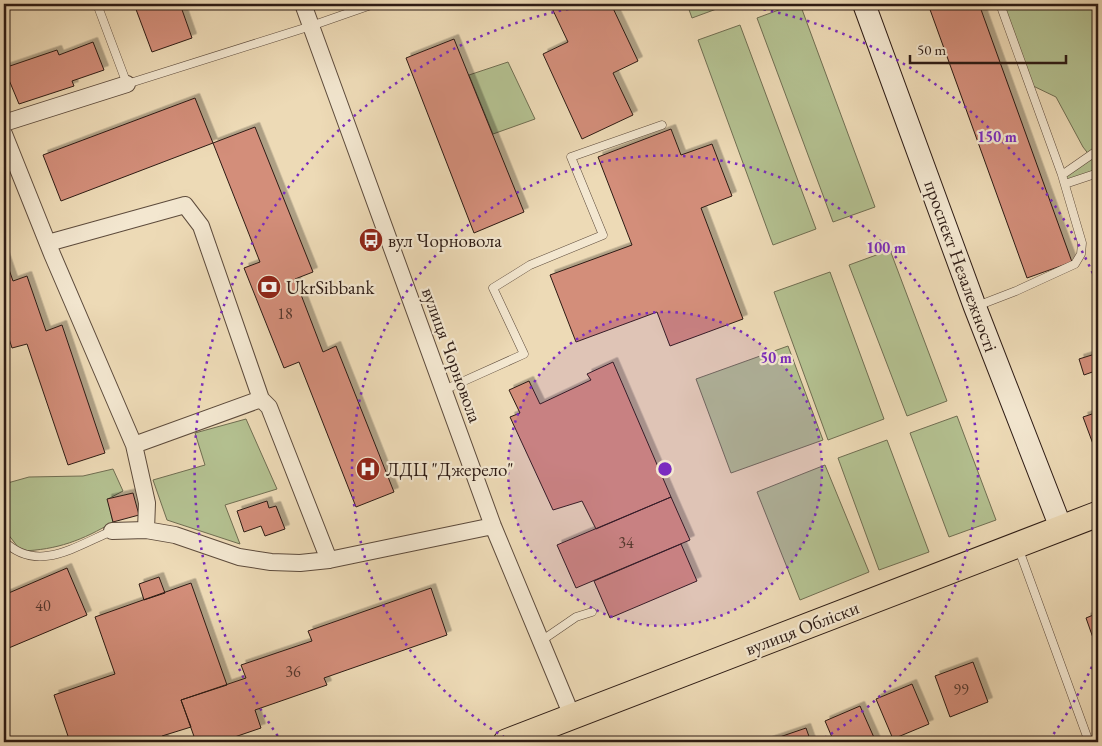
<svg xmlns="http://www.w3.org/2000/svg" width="1102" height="746" viewBox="0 0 1102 746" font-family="'EB Garamond',serif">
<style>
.green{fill:#b4c191;stroke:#706e52}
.building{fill:#d38e7a;stroke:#2d1b14;filter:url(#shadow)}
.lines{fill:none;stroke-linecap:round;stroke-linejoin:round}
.service-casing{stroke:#5d4b3c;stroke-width:9}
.minor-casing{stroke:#5d4b3c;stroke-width:18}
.secondary-casing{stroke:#2d1b14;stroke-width:24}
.primary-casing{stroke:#2d1b14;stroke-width:27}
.service{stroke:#f3e7d0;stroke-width:8}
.minor{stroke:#f3e7d0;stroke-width:16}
.secondary{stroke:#f3e7d0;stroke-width:22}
.primary{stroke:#eddab6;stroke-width:25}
.ring{fill:none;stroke:#7b2cbf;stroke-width:2.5;stroke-dasharray:2.5 5}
.labels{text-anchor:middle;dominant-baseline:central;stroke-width:4.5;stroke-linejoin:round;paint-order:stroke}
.number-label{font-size:16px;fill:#56382e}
.poi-label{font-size:19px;fill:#2d1b14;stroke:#f3e7d0;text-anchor:start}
.street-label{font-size:19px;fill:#2d1b14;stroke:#f3e7d0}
.centre{fill:#7b2cbf;stroke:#f3e7d0;stroke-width:2.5}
.ring-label{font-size:15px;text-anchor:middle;font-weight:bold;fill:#7b2cbf;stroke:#f3e7d0;stroke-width:4.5;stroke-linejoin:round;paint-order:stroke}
</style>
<defs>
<filter id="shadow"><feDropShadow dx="4.5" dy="-4.5" stdDeviation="0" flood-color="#0004"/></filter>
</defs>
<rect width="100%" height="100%" fill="#eddab6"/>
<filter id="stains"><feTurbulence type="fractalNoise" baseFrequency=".004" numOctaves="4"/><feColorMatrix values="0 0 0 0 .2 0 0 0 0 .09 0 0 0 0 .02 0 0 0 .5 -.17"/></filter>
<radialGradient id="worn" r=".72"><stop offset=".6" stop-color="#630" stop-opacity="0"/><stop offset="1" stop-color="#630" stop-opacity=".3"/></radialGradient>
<path class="green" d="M687 4H730L692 18Z
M795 4H800L875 207 833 222 757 18Z
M1000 4H1098V173L1065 184 1062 175 1090 156 1083 147 1056 97 1029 84Z
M740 25 816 229 773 245 698 40Z
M508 62 535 119 493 134 469 75Z
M890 250 947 401 907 416 849 265Z
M830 272 884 419 828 440 774 292Z
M788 346 823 440 731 473 696 379Z
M957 416 996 520 949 537 910 433Z
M246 419 277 489 225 505 240 544 167 520 153 480 205 465 195 433Z
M887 440 929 552 879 570 838 458Z
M825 465 869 572 800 600 757 492Z
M113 469 123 491 108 499 113 522C83 540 57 550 21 551L4 529V484L29 477 83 476Z"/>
<path class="building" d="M134 4H180L192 38 152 52Z
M550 4H611L638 61 613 73 633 115 582 139 543 54 568 42Z
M928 4H979L1072 262 1027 278Z
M454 39 524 212 474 233 406 58Z
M93 42 104 70 72 81 74 86 19 104 4 68 57 50 59 55Z
M195 98 213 143 61 201 43 155Z
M255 127 313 272 295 279 323 352 336 346 394 492 356 507 299 362 284 368 244 268 260 262 213 143Z
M671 129 681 155 712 144 732 196 701 208 743 319 670 346 657 312 576 342 550 275 632 245 598 157Z
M4 255 13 281 27 276 46 331 62 325 105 453 68 465 27 344 12 348 4 323Z
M1095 354 1098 363V370L1084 375 1079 359Z
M613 362 671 497 596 529 582 501 553 510 510 417 520 413 509 390 529 381 540 404 591 380 587 374Z
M1098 412V442L1093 444 1083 417Z
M133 493 139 515 113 522 107 499Z
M671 497 690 540 576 588 557 545Z
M267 501 269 508 276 506 285 529 265 536 261 526 244 532 237 511Z
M681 544 697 581 610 618 594 581Z
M67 568 87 615 4 650V595Z
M159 577 165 593 144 600 139 584Z
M191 583 227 685 181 700 191 727 162 736 165 742H70L54 695 115 674 95 617Z
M431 588 447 635 324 678 327 685 255 710 261 728 220 742H196L181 700 246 678 241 665 312 641 308 631Z
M1098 613V652L1086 618Z
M973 662 988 702 950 717 935 676Z
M912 684 929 724 893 739 876 699Z
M860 706 876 742H834L825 721Z
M806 728 811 742H769L768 741Z"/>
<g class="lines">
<g class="service-casing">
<path id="service" d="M97 4 127 84 311 26 374 4
M1062 175 1098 150
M1065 184 1098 173
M977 306 1016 291 1075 264 1081 254 1082 243 1062 175 1000 4
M444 390 524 354 493 288 530 265 603 235 571 157 662 125
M4 541C37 574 76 546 112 531
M1018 547 1089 742
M541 641 576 617 592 612"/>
</g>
<g class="minor-casing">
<path id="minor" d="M303 4 493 526 572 716
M4 123 127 84
M4 134 52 254 134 445 261 399
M48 243 185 205 201 226 261 399 269 407 329 560
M134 445 147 503 146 530
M112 531 146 530 175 535 239 557 271 562 300 563 329 560 493 526"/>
</g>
<g class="secondary-casing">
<path id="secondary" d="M864 4 975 307 1061 528"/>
</g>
<g class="primary-casing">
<path id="primary" d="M506 742 1098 514"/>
</g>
<use href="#service" class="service"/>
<use href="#minor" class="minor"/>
<use href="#secondary" class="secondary"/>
<use href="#primary" class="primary"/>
</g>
<circle cx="665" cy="469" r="157" fill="#7b2cbf" fill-opacity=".12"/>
<g class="ring">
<circle cx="665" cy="469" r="157"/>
<path d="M511 741A313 313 0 1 1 819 741"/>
<path d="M1098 653A470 470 0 0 1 1048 742M282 742A470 470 0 0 1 596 4M734 4A470 470 0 0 1 1098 285"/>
</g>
<defs>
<g id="bus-disc" transform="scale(1.25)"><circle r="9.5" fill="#8f2418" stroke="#f3e7d0"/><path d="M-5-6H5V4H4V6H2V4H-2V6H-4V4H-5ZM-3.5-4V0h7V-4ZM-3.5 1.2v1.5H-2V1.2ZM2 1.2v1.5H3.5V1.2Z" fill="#fff"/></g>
<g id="bank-disc" transform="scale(1.25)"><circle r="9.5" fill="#8f2418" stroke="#f3e7d0"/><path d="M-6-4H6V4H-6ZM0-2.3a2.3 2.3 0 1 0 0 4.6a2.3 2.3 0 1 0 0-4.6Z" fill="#fff"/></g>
<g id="hospital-disc" transform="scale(1.25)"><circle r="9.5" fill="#8f2418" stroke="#f3e7d0"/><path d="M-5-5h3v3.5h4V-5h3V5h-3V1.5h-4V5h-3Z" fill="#fff"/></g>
</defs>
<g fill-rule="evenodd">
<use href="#bus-disc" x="371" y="240"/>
<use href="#bank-disc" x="269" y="287"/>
<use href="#hospital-disc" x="368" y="469"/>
</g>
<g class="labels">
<g class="number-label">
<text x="285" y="313">18</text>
<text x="626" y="542">34</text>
<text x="43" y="605">40</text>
<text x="293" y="671">36</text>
<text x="961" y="689">99</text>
</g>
<g class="poi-label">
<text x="388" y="240">вул Чорновола</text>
<text x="286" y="287">UkrSibbank</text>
<text x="386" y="469">ЛДЦ "Джерело"</text>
</g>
<g class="street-label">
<text transform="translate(961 266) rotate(70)">проспект Незалежності</text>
<text transform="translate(452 355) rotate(70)">вулиця Чорновола</text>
<text transform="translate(802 628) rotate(-21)">вулиця Обліски</text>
</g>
</g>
<circle cx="665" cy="469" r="8" class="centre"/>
<g class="ring-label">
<text x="997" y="142">150 m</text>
<text x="886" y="253">100 m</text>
<text x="776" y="363">50 m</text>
</g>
<rect width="1102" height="746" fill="none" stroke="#eddab6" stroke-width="20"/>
<rect x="5" y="5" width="1092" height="736" fill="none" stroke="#2d1b14" stroke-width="2.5"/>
<rect x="10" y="10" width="1082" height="726" fill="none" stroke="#2d1b14"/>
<path d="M910 55v8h156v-8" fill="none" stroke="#2d1b14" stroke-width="2.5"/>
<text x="917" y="55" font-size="15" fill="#2d1b14" stroke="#f3e7d0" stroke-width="4" paint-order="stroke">50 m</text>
<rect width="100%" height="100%" filter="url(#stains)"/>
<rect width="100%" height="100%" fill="url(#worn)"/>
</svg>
